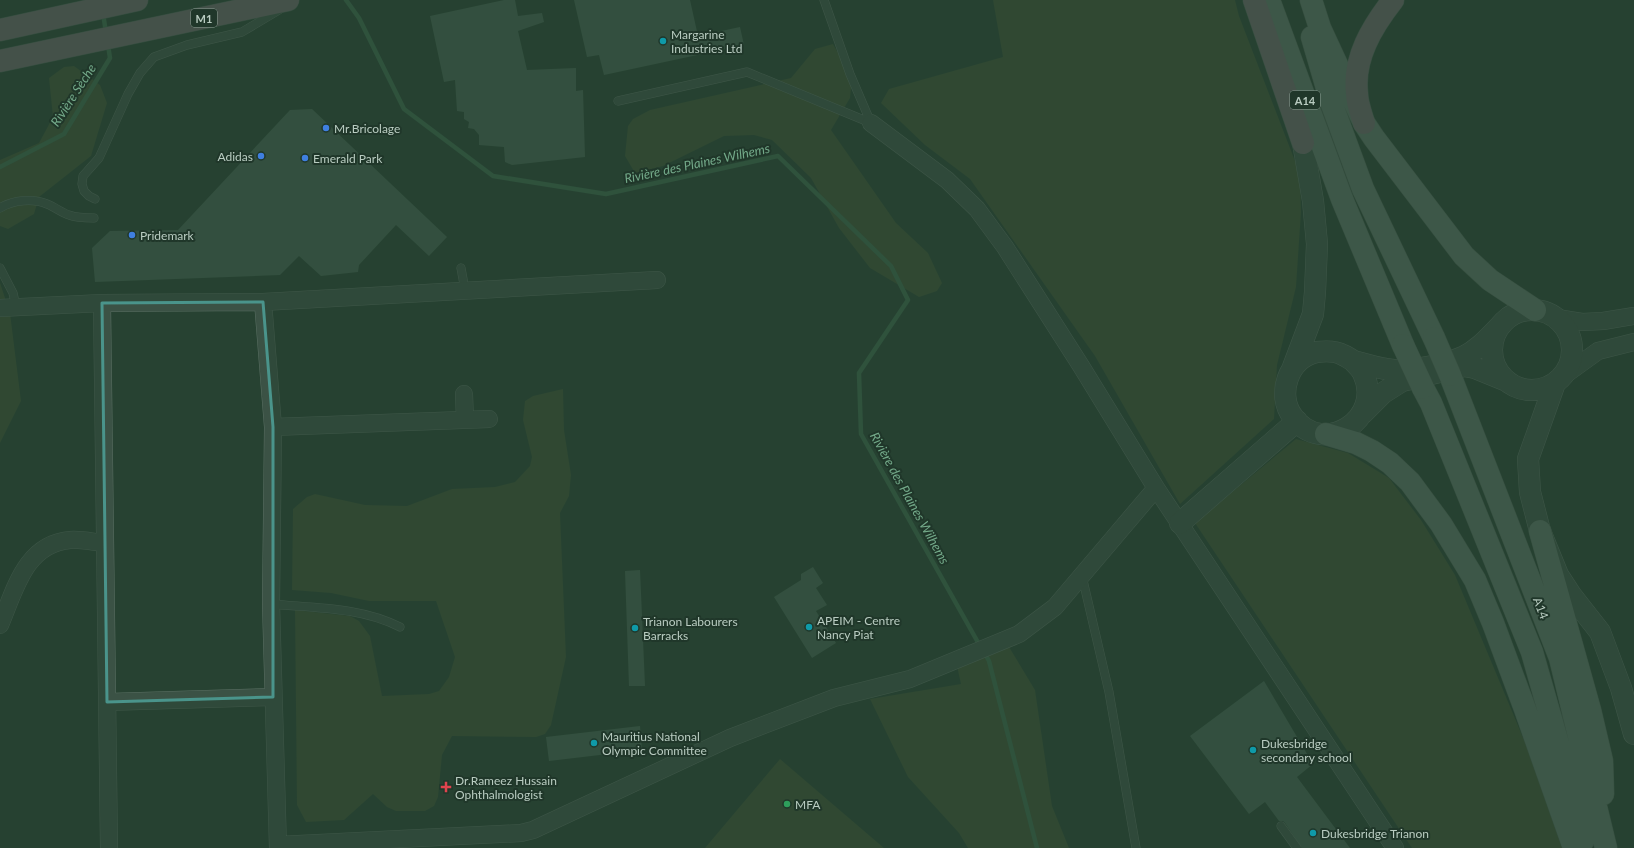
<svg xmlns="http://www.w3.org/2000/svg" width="1634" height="848" viewBox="0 0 1634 848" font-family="Lato,sans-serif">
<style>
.green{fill:#3c5134}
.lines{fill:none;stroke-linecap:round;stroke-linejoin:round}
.stream{stroke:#3a664b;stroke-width:4.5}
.building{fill:#436150}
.service-casing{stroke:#5a6f63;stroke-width:9}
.minor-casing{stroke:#5a6f63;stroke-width:18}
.tertiary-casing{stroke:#5a6f63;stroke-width:22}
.primary-casing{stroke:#485e51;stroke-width:23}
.trunk-casing{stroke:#465c50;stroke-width:23}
.service{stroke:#3b5245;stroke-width:8}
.minor{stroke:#3b5245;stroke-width:17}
.tertiary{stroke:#3b5245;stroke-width:21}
.primary{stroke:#5a7164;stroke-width:22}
.trunk{stroke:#686567;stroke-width:22}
.primary-bridge-casing{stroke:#485e51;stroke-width:23;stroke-linecap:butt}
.primary-bridge{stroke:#5a7164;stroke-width:22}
.marked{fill:none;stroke:#4a948b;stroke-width:3;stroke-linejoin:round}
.culture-dot{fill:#0f9aa8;stroke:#20372a;stroke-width:1.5}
.shop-dot{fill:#3f7fe0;stroke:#20372a;stroke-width:1.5}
.health-dot{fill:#e0444e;stroke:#20372a;stroke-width:1.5}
.leisure-dot{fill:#2e9e5b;stroke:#20372a;stroke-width:1.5}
.labels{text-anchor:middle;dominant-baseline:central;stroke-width:4;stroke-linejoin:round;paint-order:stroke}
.shield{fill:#20372a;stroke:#8b9f94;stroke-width:1}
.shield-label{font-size:11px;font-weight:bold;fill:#b9ccc1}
.poi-label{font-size:12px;fill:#b9ccc1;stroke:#20372a;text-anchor:start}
.street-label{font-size:12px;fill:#b9ccc1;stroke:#20372a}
.water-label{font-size:13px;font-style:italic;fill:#73a989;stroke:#20372a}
</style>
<rect width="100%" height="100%" fill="#274232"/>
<path class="green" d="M993 0H1235L1239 16 1300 174 1301 212 1296 287 1277 365 1274 419 1180 504 1095 356 970 179 925 145 881 103 889 89 1003 57Z
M833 44 852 78 850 98 831 130 896 223 928 253 942 283 937 291 919 297 870 268 839 228 811 178 772 140 754 135 724 136 663 166 635 173 625 156 628 126 633 119 650 110 791 78 815 49Z
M74 66 100 85 107 103 91 156 39 197 34 214 8 229 0 226V160L39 143 53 117 49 78 64 67Z
M0 283 10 313 21 401 0 443Z
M563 389 564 430 571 475 569 496 560 513 566 657 551 725 545 734 536 737 452 736 442 755 438 797 434 806 425 811H396L387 807 373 794 344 820 306 822 297 805 295 610 350 616 359 621 370 636 382 696 429 694 439 691 449 677 455 657 436 601H369L331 593 292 590 293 509 307 497 315 494 365 505 407 506 452 489 495 487 515 482 530 466 532 457 523 420 525 401 533 396Z
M1296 439 1348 453 1389 478 1421 520 1455 575 1532 759 1562 848H1412L1195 523Z
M1006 642 1035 690 1052 806 1069 848H968L959 833 908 777 870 699 961 684 957 666Z
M780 759 884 848H705Z"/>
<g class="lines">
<path class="stream" d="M346 0 359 18 404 109 493 176 606 194 778 156 891 266 908 300 859 373 861 434 980 646
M103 13 106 33
M0 167 64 134 110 58 108 45
M984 652 989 661 1037 848"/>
</g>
<path class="building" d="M504 0H515L518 16 542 13 544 22 518 31 527 70 576 68V91L583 90 585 157 512 165 505 162 504 147 479 145V135L474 129 468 128 469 122 464 119V112L457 111 455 80 444 82 430 16Z
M574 0H690L698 36 740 27 744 45 604 75 599 55 587 57Z
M312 109 447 237 429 256 396 225 359 265 358 272 321 276 299 256 280 275 95 282 92 248 110 231 178 230 290 110Z
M813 567 823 583 816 588 827 605 816 611 836 643 812 658 774 597 801 580V574Z
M640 570 645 686H629L625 571Z
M1264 681 1313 764 1297 777 1350 848H1302L1285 823 1283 821H1279L1265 802 1249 814 1190 736Z
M640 726 642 750 549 761 546 737Z"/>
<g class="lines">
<g class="service-casing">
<path id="service" d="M824 0 850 74 871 123
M618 101 747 72 871 123
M95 199 89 196 84 191 82 184 83 176 99 158 128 94 140 73 154 57 187 45 242 32 279 10
M0 208C13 200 33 198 47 204 55 207 62 213 69 215 77 218 86 218 94 218
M0 268 13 293 16 307
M461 268 465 290
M1082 576 1109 692 1136 848
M271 604C315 608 361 607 400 627
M1281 826 1297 848"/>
</g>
<g class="minor-casing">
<path id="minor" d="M871 123 947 180 977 209 1005 247 1081 366 1156 488 1395 848
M263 302 273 427 271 604 278 848
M102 303 109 848
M0 308 102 303 263 302 657 280
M1557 318 1582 322 1603 321 1634 316
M1562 377 1598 351 1634 342
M464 394 465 420
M273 427 489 419
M0 625C15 590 25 544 70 540 81 539 93 542 104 543
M107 702 273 697
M278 845 521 833 533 830 730 738 834 698 910 679 1019 634 1055 607 1156 488"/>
</g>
<g class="tertiary-casing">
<path id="tertiary" d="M1492 350a40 40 0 1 1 80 0a40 40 0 1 1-80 0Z
M1354 362C1357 365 1361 369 1363 373 1385 419 1323 458 1293 417 1276 395 1288 358 1317 352 1325 351 1336 351 1343 355 1348 357 1352 361 1357 362 1369 365 1383 370 1395 370 1416 370 1444 365 1463 357 1478 350 1489 337 1500 326
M1293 367 1313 314 1315 292 1317 244 1313 201 1303 143
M1555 383 1528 459 1530 492 1540 531 1558 575 1571 595 1600 632 1621 688 1634 734
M1363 413 1383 393 1402 381 1464 366 1475 368 1507 381
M1180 523 1297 421"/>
</g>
<g class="primary-casing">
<path id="primary" d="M1269 0 1342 199 1403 345
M1311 0 1320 28 1364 123 1374 138 1464 256 1490 280 1535 310
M1312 37 1331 102 1363 189 1434 338
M1450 375 1560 658 1606 848
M1423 388 1431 403 1532 652 1579 817 1583 841
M1326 434 1356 443 1372 451 1390 463 1410 482 1441 524 1475 580 1493 623 1525 709 1574 848
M1540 531 1590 710 1602 761 1603 794"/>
</g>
<g class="trunk-casing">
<path id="trunk" d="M1254 0 1303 143
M0 30 137 0
M0 61 288 0
M1364 123C1361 113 1357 103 1357 93 1353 58 1372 27 1393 0"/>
</g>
<use href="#service" class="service"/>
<use href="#minor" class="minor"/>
<use href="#tertiary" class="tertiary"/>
<use href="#primary" class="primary"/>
<use href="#trunk" class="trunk"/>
<g class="primary-bridge-casing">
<path id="primary-bridge" d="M1434 338 1450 375
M1403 345 1423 388"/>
</g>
<use href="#primary-bridge" class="primary-bridge"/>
</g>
<path d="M0 0H1634V848H0ZM263 302 273 427V697L107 702 102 303Z" fill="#274232" fill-opacity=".55" fill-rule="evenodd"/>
<path class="marked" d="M263 302 273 427V697L107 702 102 303Z"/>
<g class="culture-dot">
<circle cx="663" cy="41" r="4"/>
<circle cx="809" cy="627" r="4"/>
<circle cx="635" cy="628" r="4"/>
<circle cx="594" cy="743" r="4"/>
<circle cx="1253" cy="750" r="4"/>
<circle cx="1313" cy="833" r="4"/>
</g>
<g class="shop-dot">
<circle cx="326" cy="128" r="4"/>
<circle cx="261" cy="156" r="4"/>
<circle cx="305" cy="158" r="4"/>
<circle cx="132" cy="235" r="4"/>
</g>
<path class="health-dot" d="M444 781h4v4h4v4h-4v4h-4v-4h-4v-4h4z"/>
<circle class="leisure-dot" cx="787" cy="804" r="4"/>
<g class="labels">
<g class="shield">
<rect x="191" y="9" width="26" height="18" rx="3"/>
<rect x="1290" y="91" width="30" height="18" rx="3"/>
</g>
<g class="shield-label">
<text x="204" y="18">M1</text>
<text x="1305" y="100">A14</text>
</g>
<g class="poi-label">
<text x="671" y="34">Margarine<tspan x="671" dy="14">Industries Ltd</tspan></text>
<text x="334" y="128">Mr.Bricolage</text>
<text x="253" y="156" text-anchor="end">Adidas</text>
<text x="313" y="158">Emerald Park</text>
<text x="140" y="235">Pridemark</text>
<text x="817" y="620">APEIM - Centre<tspan x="817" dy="14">Nancy Piat</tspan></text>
<text x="643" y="621">Trianon Labourers<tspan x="643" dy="14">Barracks</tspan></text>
<text x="602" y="736">Mauritius National<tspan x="602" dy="14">Olympic Committee</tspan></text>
<text x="1261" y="743">Dukesbridge<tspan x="1261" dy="14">secondary school</tspan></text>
<text x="455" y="780">Dr.Rameez Hussain<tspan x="455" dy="14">Ophthalmologist</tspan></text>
<text x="795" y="804">MFA</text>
<text x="1321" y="833">Dukesbridge Trianon</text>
</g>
<g class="street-label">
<text transform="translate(1541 608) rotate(69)">A14</text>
</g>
<g class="water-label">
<text transform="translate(73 95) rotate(-57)">Rivière Sèche</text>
<text transform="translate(697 163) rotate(-12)">Rivière des Plaines Wilhems</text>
<text transform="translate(910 498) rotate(61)">Rivière des Plaines Wilhems</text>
</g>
</g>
</svg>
